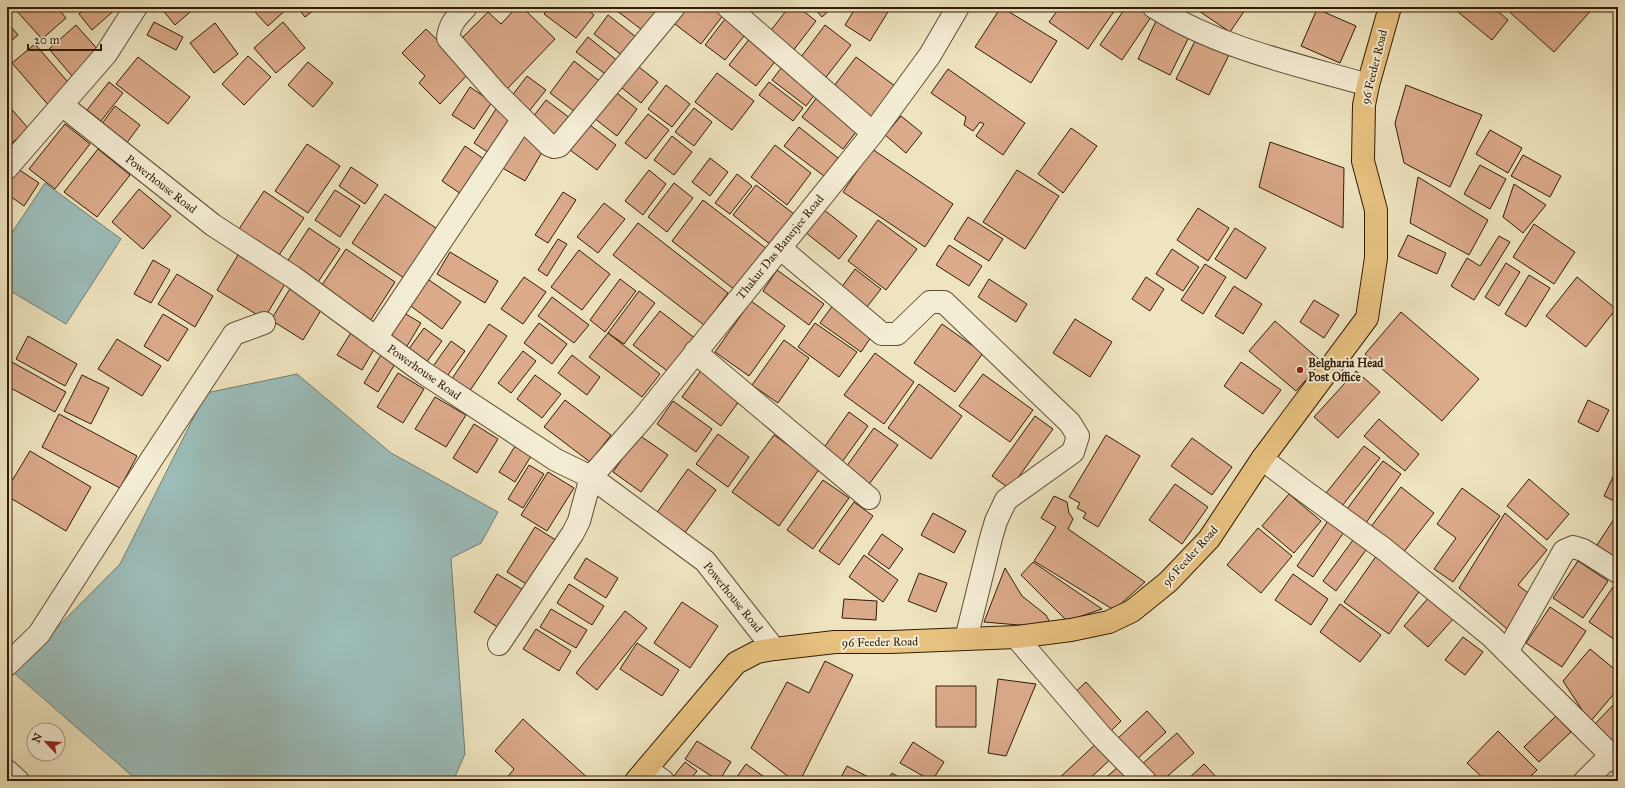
<svg xmlns="http://www.w3.org/2000/svg" width="1625" height="788" viewBox="0 0 1625 788" font-family="'IM FELL Great Primer',serif">
<style>
.water{fill:#9cbdba;stroke:#727d72}
.building{fill:#dbaa8b;stroke:#321c05}
.lines{fill:none;stroke-linecap:round;stroke-linejoin:round}
.minor-casing{stroke:#614e34;stroke-width:24}
.primary-casing{stroke:#321c05;stroke-width:24}
.minor{stroke:#f4edd5;stroke-width:22}
.primary{stroke:#e7c280;stroke-width:22}
.poi-dot{fill:#8f2418;stroke:#f4edd5;stroke-width:1.5}
.labels{text-anchor:middle;dominant-baseline:central;stroke-width:4;stroke-linejoin:round;paint-order:stroke}
.street-label{font-size:12px;fill:#321c05;stroke:#f4edd5}
.poi-label{font-size:12px;font-weight:bold;fill:#321c05;stroke:#f4edd5;text-anchor:start}
</style>
<rect width="100%" height="100%" fill="#eee4bf"/>
<filter id="stains"><feTurbulence type="fractalNoise" baseFrequency=".005" numOctaves="4"/><feColorMatrix values="0 0 0 0 .2 0 0 0 0 .09 0 0 0 0 .02 0 0 0 .5 -.17"/></filter>
<radialGradient id="worn" r=".72"><stop offset=".6" stop-color="#630" stop-opacity="0"/><stop offset="1" stop-color="#630" stop-opacity=".3"/></radialGradient>
<path class="water" d="M45 183 121 239 66 324 7 289V240Z
M297 374 391 453 498 512 481 543 451 558 465 754 453 781H138L13 672 120 564 206 393Z"/>
<path class="building" d="M57 7 66 18 42 39 14 8Z
M87 7H118L92 30 79 14Z
M160 7H196L175 25Z
M258 7H289L268 26 254 11Z
M297 7H318L305 17Z
M517 7H522L555 39 507 89 458 42 488 12 501 24Z
M550 7H584L594 15 576 38 544 14Z
M612 7H651L661 14 646 33Z
M682 7H715L724 14 701 44 671 21Z
M789 7H798L816 21 792 52 768 34Z
M813 7H833L822 17Z
M856 7H891L870 41 845 25Z
M1001 7 1057 41 1031 83 975 47Z
M1060 7H1117L1088 49 1049 22Z
M1126 7H1136L1151 17 1122 60 1100 45Z
M1193 7H1247L1230 32Z
M1452 7H1493L1508 20 1492 40Z
M1504 7H1594L1554 52Z
M1317 9 1356 26 1340 63 1301 46Z
M608 15 641 41 627 59 594 34Z
M728 15 748 31 725 60 705 45Z
M1158 17 1191 33 1170 75 1138 59Z
M7 22 18 35 7 44Z
M154 22 183 37 176 50 147 35Z
M283 22 305 48 276 73 254 48Z
M215 23 238 54 214 73 190 43Z
M76 25 100 52 72 76 49 49Z
M825 25 851 45 823 81 798 61Z
M426 29 470 72 440 104 419 83 425 76 402 53Z
M1198 35 1231 51 1209 95 1176 79Z
M588 37 619 62 608 76 576 52Z
M750 38 777 59 756 86 729 65Z
M35 44 73 88 50 107 12 63Z
M248 56 271 77 244 105 222 84Z
M138 57 190 97 168 124 116 84Z
M856 57 895 86 869 120 831 90Z
M574 61 603 84 579 115 550 93Z
M308 62 333 83 313 107 288 85Z
M634 63 658 82 641 103 617 84Z
M785 63 819 89 806 106 772 80Z
M948 69 1025 123 1003 155 976 136 984 124 980 122 973 131 964 125 966 117 931 93Z
M717 73 754 101 732 130 695 102Z
M527 76 546 90 526 115 508 101Z
M109 82 123 93 101 121 87 110Z
M769 82 803 108 793 121 759 95Z
M666 85 690 104 672 127 648 109Z
M1406 85 1482 115 1450 187 1404 163 1395 123Z
M470 87 492 102 474 129 452 115Z
M609 87 637 109 617 136 589 114Z
M818 96 859 128 843 149 802 117Z
M546 100 570 118 553 141 529 122Z
M7 104 29 129 7 147Z
M115 106 140 125 126 144 101 125Z
M498 106 513 117 489 153 474 143Z
M694 108 712 122 694 146 675 132Z
M648 114 669 130 646 159 625 143Z
M901 116 922 133 906 153 885 135Z
M586 122 616 145 597 170 566 147Z
M65 124 90 144 55 189 29 169Z
M799 127 838 158 824 176 784 146Z
M1071 128 1097 146 1063 193 1038 174Z
M1490 130 1522 148 1508 173 1476 154Z
M519 134 544 149 525 181 499 166Z
M672 136 692 152 674 175 654 160Z
M1270 142 1344 168 1343 228 1259 187Z
M307 144 340 166 308 213 275 191Z
M775 145 811 173 787 205 751 177Z
M465 146 487 161 464 196 442 181Z
M98 149 130 175 97 217 64 192Z
M872 149 953 204 925 247 843 192Z
M1523 155 1561 176 1550 197 1511 176Z
M710 158 728 172 710 196 692 182Z
M1480 165 1506 179 1490 209 1464 194Z
M351 167 378 185 365 204 339 186Z
M18 169 39 183 24 206 7 194V186Z
M649 170 666 184 643 215 625 201Z
M1017 170 1059 196 1025 249 983 222Z
M737 174 752 186 730 214 715 203Z
M1418 177 1488 220 1469 255 1410 223Z
M674 183 693 198 667 232 648 217Z
M1514 184 1546 205 1523 233 1503 217Z
M756 185 794 214 771 245 733 215Z
M139 189 171 216 143 249 112 222Z
M335 190 360 206 340 237 315 220Z
M264 191 304 218 279 255 239 229Z
M563 192 576 200 548 243 535 235Z
M385 194 439 230 407 280 352 243Z
M703 200 767 249 735 290 672 241Z
M604 203 625 219 598 253 577 237Z
M1198 208 1229 228 1208 261 1177 240Z
M823 209 857 236 839 259 805 232Z
M968 217 1003 239 989 261 954 239Z
M878 220 917 249 886 290 848 261Z
M638 223 728 293 704 325 613 255Z
M1534 224 1575 252 1554 284 1513 257Z
M309 228 340 249 316 285 285 265Z
M1235 228 1266 248 1246 279 1215 259Z
M1408 235 1446 253 1437 274 1398 256Z
M1499 236 1510 242 1474 300 1451 286 1467 258 1480 266Z
M558 239 567 244 547 276 538 270Z
M949 245 982 266 969 286 936 265Z
M346 249 395 282 370 321 320 288Z
M1172 249 1199 267 1183 291 1156 274Z
M579 250 610 274 582 310 551 287Z
M450 252 498 281 485 303 437 274Z
M238 255 285 284 264 319 217 290Z
M153 260 170 270 151 303 134 294Z
M1506 263 1520 272 1499 306 1485 297Z
M1205 264 1226 277 1203 314 1181 300Z
M855 269 881 289 863 312 838 292Z
M777 270 824 304 809 325 763 291Z
M177 274 213 296 195 327 158 304Z
M1529 275 1550 288 1526 327 1505 314Z
M524 277 546 292 523 324 501 309Z
M1146 277 1164 289 1150 311 1132 299Z
M1577 277 1616 309 1586 347 1546 316Z
M426 278 461 302 442 329 408 304Z
M620 279 636 291 605 332 590 320Z
M989 279 1027 304 1016 322 978 297Z
M1234 286 1262 304 1243 334 1215 316Z
M291 287 323 307 303 340 271 320Z
M639 291 655 303 624 344 608 333Z
M552 297 589 325 574 343 538 316Z
M1314 300 1339 315 1324 338 1300 322Z
M751 301 785 326 749 376 715 352Z
M833 305 873 334 861 352 820 323Z
M660 311 696 339 670 373 633 345Z
M1401 312 1479 379 1442 421 1365 354Z
M404 313 421 323 404 351 388 341Z
M163 314 188 329 168 361 144 346Z
M1075 319 1112 342 1090 377 1053 353Z
M1275 321 1322 362 1296 391 1249 351Z
M539 323 567 344 552 364 524 343Z
M815 323 857 352 839 377 798 347Z
M489 324 507 336 469 392 451 380Z
M942 324 983 353 955 392 914 363Z
M424 328 442 341 426 363 408 350Z
M352 331 376 346 362 370 337 355Z
M608 333 660 374 642 397 589 357Z
M28 336 77 364 65 386 16 359Z
M117 339 161 366 142 396 98 369Z
M784 340 809 358 778 403 752 385Z
M451 341 465 351 445 379 431 369Z
M384 350 398 359 378 392 364 383Z
M523 351 536 361 511 393 498 383Z
M875 353 914 382 884 424 844 395Z
M572 355 600 377 587 395 558 373Z
M10 361 66 392 55 412 7 386V366Z
M1241 362 1281 390 1263 414 1224 386Z
M702 369 742 397 721 426 682 397Z
M1356 371 1380 392 1338 438 1314 417Z
M398 373 424 389 403 423 377 407Z
M983 374 1033 410 1010 442 959 406Z
M82 375 109 388 91 424 64 411Z
M535 375 561 394 542 418 517 399Z
M919 384 962 416 931 459 888 428Z
M435 397 466 415 446 447 415 429Z
M565 400 611 435 590 462 544 427Z
M1588 400 1609 410 1598 432 1578 422Z
M673 401 712 429 696 452 657 424Z
M849 412 868 426 842 462 823 449Z
M59 414 137 456 120 488 42 447Z
M1035 416 1053 429 1010 489 992 476Z
M1379 419 1419 454 1405 471 1364 436Z
M474 424 498 439 477 473 453 458Z
M874 428 898 445 867 487 844 470Z
M718 434 749 457 728 487 696 464Z
M639 435 668 455 641 492 613 472Z
M774 435 820 468 779 526 732 492Z
M1106 435 1140 456 1098 527 1083 518 1086 513 1077 508 1080 503 1069 497Z
M1192 438 1232 467 1212 495 1171 466Z
M517 443 533 453 515 482 499 472Z
M1364 446 1380 458 1338 511 1322 498Z
M30 451 91 487 66 531 7 496V489Z
M1383 461 1401 474 1363 527 1344 513Z
M529 465 544 474 523 508 508 499Z
M1618 466V503L1604 496Z
M688 469 716 490 684 534 656 514Z
M548 472 574 488 547 531 521 515Z
M1529 479 1569 514 1547 540 1507 506Z
M823 480 849 498 813 549 787 530Z
M1175 484 1208 507 1182 544 1149 520Z
M1401 487 1434 513 1403 553 1370 528Z
M1462 488 1500 516 1453 582 1434 569 1456 538 1437 524Z
M1289 494 1321 521 1294 553 1262 526Z
M1054 496 1067 502 1069 513 1073 519 1068 529 1145 582 1114 610 1034 561 1056 527 1041 518Z
M854 502 873 516 839 565 819 551Z
M933 513 966 531 954 553 921 535Z
M1505 513 1547 550 1518 585 1533 597 1507 629 1459 588Z
M1616 516 1618 518V563L1595 548Z
M1328 521 1344 532 1313 577 1297 566Z
M535 527 559 542 531 587 507 572Z
M1258 528 1292 556 1261 593 1227 565Z
M882 534 903 549 889 569 868 554Z
M1353 540 1366 550 1336 591 1323 581Z
M864 555 898 580 883 602 849 577Z
M1377 555 1423 586 1389 634 1344 602Z
M586 558 618 578 606 598 574 578Z
M1578 561 1608 581 1583 618 1553 598Z
M1033 562 1102 609 1067 621 1021 575Z
M1005 568 1022 596 1046 615 1053 628 984 622Z
M919 573 947 583 936 612 908 601Z
M497 574 522 589 499 628 474 612Z
M1293 574 1328 599 1311 625 1275 600Z
M569 584 604 606 592 625 557 603Z
M1613 587 1618 590V635L1615 640 1589 622Z
M1430 596 1454 618 1428 647 1404 626Z
M844 599 877 601 876 620 842 618Z
M682 602 718 626 690 668 654 643Z
M1340 604 1381 635 1360 662 1320 632Z
M1550 607 1586 631 1562 667 1526 643Z
M551 609 587 630 576 648 540 627Z
M625 611 647 628 597 690 576 673Z
M536 629 571 651 559 671 523 649Z
M1463 637 1483 652 1465 675 1445 660Z
M637 643 679 670 662 696 620 669Z
M1590 649 1618 672V689L1590 722 1563 681Z
M825 661 853 675 800 781H794L751 748 787 682 809 693Z
M998 679 1036 684 1006 756 988 753Z
M1086 682 1121 721 1107 735 1071 696Z
M936 686H976V727H936Z
M1615 703 1618 705V747L1594 725Z
M1147 711 1166 732 1135 761 1116 740Z
M1556 716 1571 732 1539 762 1524 747Z
M523 719 591 781H504L514 769 495 751Z
M1498 731 1537 770 1526 781H1486L1467 763Z
M1177 733 1194 753 1162 781H1153L1140 766Z
M1100 740 1114 756 1087 781H1056Z
M697 741 731 762 719 781 685 759Z
M913 742 944 762 932 781 900 763Z
M685 762 697 771 689 781H677L673 777Z
M746 764 770 781H734Z
M1204 764 1220 781H1186Z
M847 766 876 781H839Z
M1118 767 1128 778 1125 781H1102Z
M892 773 905 781H887Z"/>
<g class="lines">
<g class="minor-casing">
<path id="minor" d="M466 7C457 17 449 24 448 38L496 93 549 145 554 147 559 146 674 7
M728 7 873 133
M1154 7C1219 48 1295 64 1368 85
M62 105 213 225 293 277 424 373 556 460 591 477 705 561 774 649
M7 168 106 54 136 7
M780 248 882 334H897L930 302H944L1070 423 1078 436 1073 452 1006 500 996 521 991 538 966 639
M376 338 522 120
M695 352 869 498
M1262 459 1303 490 1384 549 1491 636 1618 762
M1016 637 1101 736 1145 781
M499 644 573 533 579 521 591 477 642 419 873 133 930 55 958 7
M1507 652 1564 551 1573 547 1583 550 1618 572
M7 665 39 634 151 460 234 334 264 323
M647 769 663 781
M7 771 18 781
M1585 781 1612 754"/>
</g>
<g class="primary-casing">
<path id="primary" d="M636 781 736 663 757 652 774 649 835 642H891L1016 637 1071 630 1109 622 1132 611 1168 582 1209 539 1262 459 1367 318 1376 258V210L1363 161 1364 105 1368 85 1390 7"/>
</g>
<use href="#minor" class="minor"/>
<use href="#primary" class="primary"/>
</g>
<circle class="poi-dot" cx="1300" cy="370" r="4"/>
<g class="labels">
<g class="street-label">
<text transform="translate(1374 67) rotate(-76)">96 Feeder Road</text>
<text transform="translate(161 184) rotate(38)">Powerhouse Road</text>
<text transform="translate(780 247) rotate(-51)">Thakur Das Banerjee Road</text>
<text transform="translate(424 372) rotate(35)">Powerhouse Road</text>
<text transform="translate(1190 556) rotate(-48)">96 Feeder Road</text>
<text transform="translate(733 597) rotate(51)">Powerhouse Road</text>
<text transform="translate(880 642) rotate(-1)">96 Feeder Road</text>
</g>
<g class="poi-label">
<text x="1308" y="363">Belgharia Head<tspan x="1308" dy="14">Post Office</tspan></text>
</g>
</g>
<rect width="1625" height="788" fill="none" stroke="#eee4bf" stroke-width="24"/>
<rect x="8" y="8" width="1609" height="772" fill="none" stroke="#321c05" stroke-width="2"/>
<rect x="12" y="12" width="1601" height="764" fill="none" stroke="#321c05"/>
<g transform="translate(46 742) rotate(295)"><circle r="19" fill="#f4edd5" stroke="#a69982"/>
<path d="M0-3L7 15L0 10L-7 15Z" fill="#8f2418"/>
<text y="-6" font-size="11" font-weight="bold" text-anchor="middle" fill="#321c05">N</text>
</g>
<path d="M28 44v6h73v-6" fill="none" stroke="#321c05" stroke-width="2"/>
<text x="34" y="44" font-size="12" fill="#321c05" stroke="#f4edd5" stroke-width="3" paint-order="stroke">20 m</text>
<rect width="100%" height="100%" filter="url(#stains)"/>
<rect width="100%" height="100%" fill="url(#worn)"/>
</svg>
